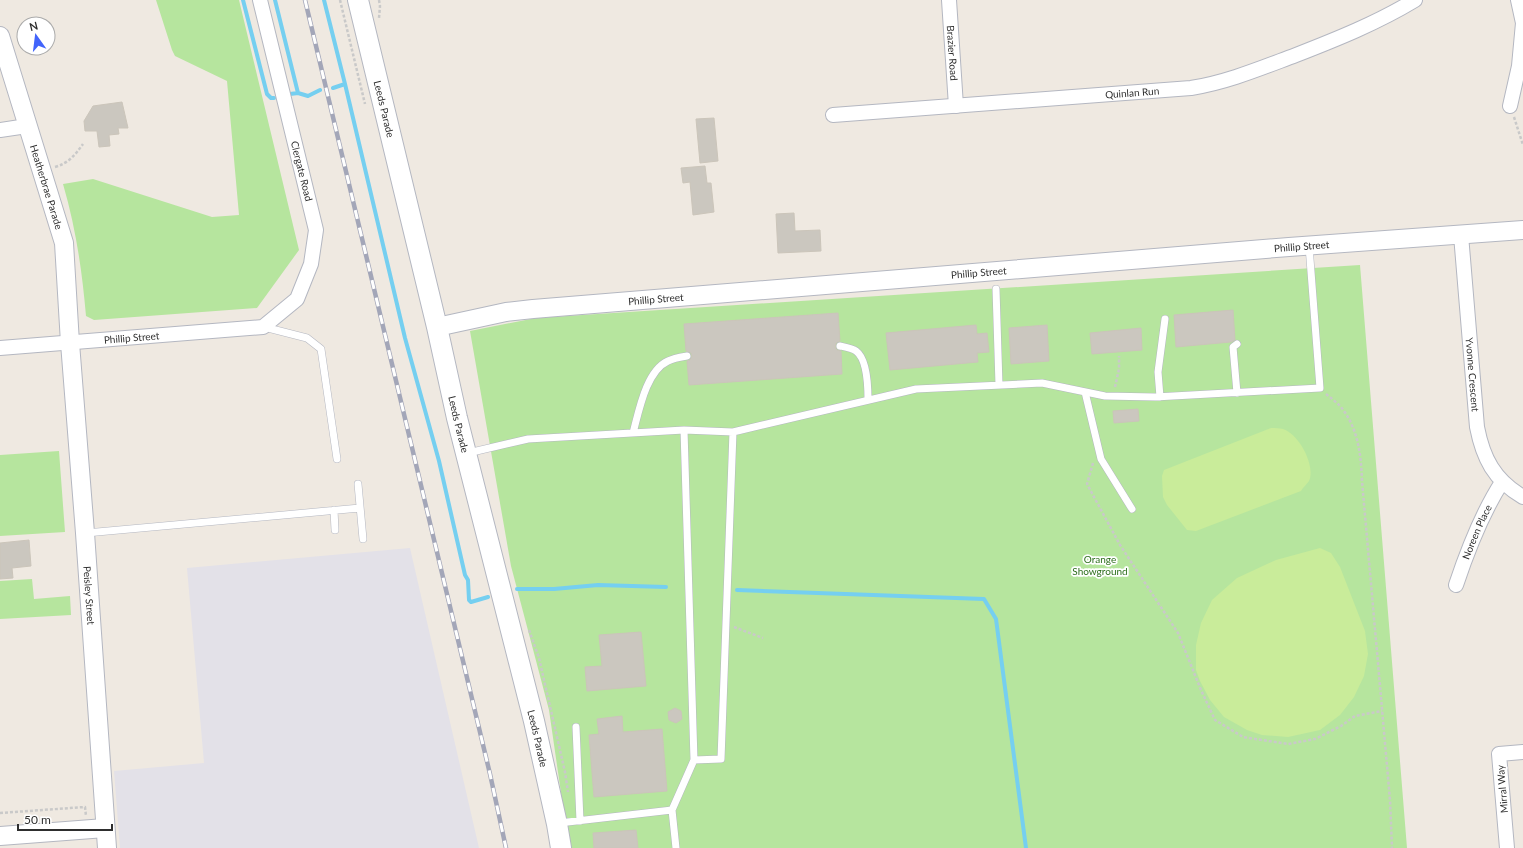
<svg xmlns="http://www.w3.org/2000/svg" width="1523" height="848" viewBox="0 0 1523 848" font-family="Lato,sans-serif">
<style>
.industrial{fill:#e3e1e8}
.green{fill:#b6e59e}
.pitch{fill:#c9ec9a}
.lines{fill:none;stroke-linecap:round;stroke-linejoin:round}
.stream{stroke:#75cff0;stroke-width:4}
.building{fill:#cbc7bf;stroke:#cbc5ba}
.service-casing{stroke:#b4b7c1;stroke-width:8}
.minor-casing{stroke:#b4b7c1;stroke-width:16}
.tertiary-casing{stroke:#b4b7c1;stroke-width:20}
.secondary-casing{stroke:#b4b7c1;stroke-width:22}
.path{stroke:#c9c9c9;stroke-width:2.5;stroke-dasharray:3 2;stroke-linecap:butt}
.service{stroke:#fff;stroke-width:7}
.minor{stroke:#fff;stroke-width:14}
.tertiary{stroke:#fff;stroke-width:18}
.secondary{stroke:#fff;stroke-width:20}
.rail-casing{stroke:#a3a6b8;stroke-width:4.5}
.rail{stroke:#fff;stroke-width:3;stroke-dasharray:9;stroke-linecap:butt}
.labels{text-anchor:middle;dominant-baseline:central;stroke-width:3.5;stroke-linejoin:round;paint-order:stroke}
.street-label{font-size:10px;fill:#2e2e2e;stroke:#fff}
.park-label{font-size:10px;fill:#2c6e1b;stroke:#fff}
</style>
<rect width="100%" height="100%" fill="#efe9e1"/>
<path class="industrial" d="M410 548 479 848H120L114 771 204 763 187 568Z"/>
<path class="green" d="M156 0H239L299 250 257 308 94 320 86 316C82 270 76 229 63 184L93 179 212 217 239 215 227 81 175 56 172 50Z
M1360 265 1407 848H569L549 710 511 566 470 331 536 318Z
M59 451 65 532 0 536V455Z
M32 579 34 599 70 596 71 615 0 619V581Z"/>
<path class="pitch" d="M1271 428C1275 428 1280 428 1283 429 1299 434 1316 466 1309 481 1307 484 1303 487 1301 491L1196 531 1187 530 1167 505 1163 497 1162 476 1164 470Z
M1320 548 1331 553 1340 567 1365 631 1368 654 1364 676 1354 697 1340 715 1320 730 1288 737 1262 735 1247 730 1224 717 1210 700 1200 681 1196 670V645L1201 623 1212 600 1237 578 1276 560Z"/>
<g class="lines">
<path class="stream" d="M243 0 267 94 271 98H274
M275 0 298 93
M324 0 345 84
M333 88 345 84 405 338 439 461 465 575 468 580 469 600 471 602 488 597
M290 94 298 93 308 96 320 90
M517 589H554L598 585 666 587
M737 590 984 599 996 619 1026 848"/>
</g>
<path class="building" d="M122 102 128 128H118L119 134 109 135 110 146 99 147 97 131H85L84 121 93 106Z
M714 118 718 161 700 163 696 119Z
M705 166 707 183H711L714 212 693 215 690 182 683 183 681 168Z
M794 213 795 231 820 230 821 251 778 253 776 214Z
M1233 310 1235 340 1231 342 1176 347 1174 315Z
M838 313 840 341 836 343 835 347 837 350 841 351 842 374 689 385 687 361 690 360 692 356 691 353 686 351 684 324Z
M976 325 977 334 987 333 989 352 977 353 978 362 890 370 886 333Z
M1047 325 1049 361 1011 364 1009 328Z
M1141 328 1142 350 1092 354 1090 333Z
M1138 409 1139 421 1114 423 1113 411Z
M29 540 31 566 12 568 13 578 0 579V543Z
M641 632 646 686 587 691 585 667 602 666 599 635Z
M675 708 681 711 682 719 676 723 669 720 668 712Z
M622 716 623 732 662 729 667 791 594 797 589 735 599 734 597 719Z
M636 830 638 848H594L593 833Z"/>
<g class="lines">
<g class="service-casing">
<path id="service" d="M996 289 999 385
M264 327 307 338 321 349 337 459
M840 346C845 347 852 348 856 351 867 359 868 387 868 400
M1085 392 1101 459 1132 509
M1237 393 1233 347 1237 344
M1160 397 1158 372 1165 319
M633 433C639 411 646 371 668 361 674 358 681 357 687 356
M468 453 528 439 684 430 733 432 916 389 1042 383 1105 396 1155 397 1320 388 1309 246
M358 484 363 539
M334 510 335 530
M86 533 360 508
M576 727 580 821
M694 760 721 759 733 432
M559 823 672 810
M676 848 672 810 694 760 684 430"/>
</g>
<g class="minor-casing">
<g id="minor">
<path id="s1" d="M949 0 956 106"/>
<path d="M1510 106 1519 66 1523 23 1518 0"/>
<path id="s2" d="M833 115 1191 88C1228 82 1261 68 1296 55 1337 39 1377 23 1415 0"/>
<path d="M0 130 27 126"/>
<path id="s3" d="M1461 235 1477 427C1483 458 1494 480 1523 497"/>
<path id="s4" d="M0 348 263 327 297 299 311 264 316 230 260 0"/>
<path id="s5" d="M1456 585C1468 549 1482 513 1502 482"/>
<path d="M1507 848 1499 754 1523 752"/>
</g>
</g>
<g class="tertiary-casing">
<g id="tertiary">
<path id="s6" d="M0 36 64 243 70 343 85 533 107 848"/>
<path id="s7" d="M437 327 506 312 533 309 1289 247 1523 230"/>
<path d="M0 836 105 828"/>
</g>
</g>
<g class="secondary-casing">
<g id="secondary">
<path id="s8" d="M358 0 437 327 457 418 534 721 557 824 561 848"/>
</g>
</g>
<path class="path" d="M340 0 365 104
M379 0 380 6 379 18
M1514 117 1523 145
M55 167C69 163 75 155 83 144
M1115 387 1119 369V356
M1326 394C1331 398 1336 402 1340 406 1358 427 1361 454 1362 481L1390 800 1392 848
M1093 463 1087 484 1120 545 1178 633 1201 690 1215 720 1243 737 1288 744 1315 739 1341 726 1355 716 1382 711
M734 627 763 638
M529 630 539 658 565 772 568 792
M0 813 85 807 86 816"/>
<use href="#service" class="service"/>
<use href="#minor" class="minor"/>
<use href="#tertiary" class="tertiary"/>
<use href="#secondary" class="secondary"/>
<g class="rail-casing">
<path id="rail" d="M305 0 490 774 506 848"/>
</g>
<use href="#rail" class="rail"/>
</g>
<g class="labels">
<g class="street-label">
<text stroke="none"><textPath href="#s1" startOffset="53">Brazier Road</textPath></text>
<text stroke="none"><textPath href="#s2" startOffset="300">Quinlan Run</textPath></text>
<text stroke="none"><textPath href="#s8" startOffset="112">Leeds Parade</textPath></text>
<text transform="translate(302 171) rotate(76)">Clergate Road</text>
<text stroke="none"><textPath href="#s6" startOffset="158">Heatherbrae Parade</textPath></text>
<text stroke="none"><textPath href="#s7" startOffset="869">Phillip Street</textPath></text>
<text stroke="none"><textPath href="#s7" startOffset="545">Phillip Street</textPath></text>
<text stroke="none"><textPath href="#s7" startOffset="221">Phillip Street</textPath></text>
<text stroke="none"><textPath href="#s4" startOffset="132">Phillip Street</textPath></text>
<text stroke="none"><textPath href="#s3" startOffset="140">Yvonne Crescent</textPath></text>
<text stroke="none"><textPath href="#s8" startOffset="436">Leeds Parade</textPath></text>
<text stroke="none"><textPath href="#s5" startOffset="57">Noreen Place</textPath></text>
<text stroke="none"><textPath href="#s6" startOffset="570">Peisley Street</textPath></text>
<text stroke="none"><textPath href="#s8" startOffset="760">Leeds Parade</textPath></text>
<text transform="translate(1502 789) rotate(-95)">Mirral Way</text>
</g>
<g class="park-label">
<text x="1100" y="559">Orange<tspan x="1100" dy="12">Showground</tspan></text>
</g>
</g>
<g transform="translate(36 36) rotate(346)"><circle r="19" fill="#ffffff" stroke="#ababab"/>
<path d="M0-3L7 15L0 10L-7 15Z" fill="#4264fb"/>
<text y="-6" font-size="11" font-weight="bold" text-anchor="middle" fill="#2e2e2e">N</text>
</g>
<path d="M18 824v6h94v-6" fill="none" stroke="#2e2e2e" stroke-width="2"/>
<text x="24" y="824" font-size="12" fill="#2e2e2e" stroke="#ffffff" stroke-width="3" paint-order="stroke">50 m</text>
</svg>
